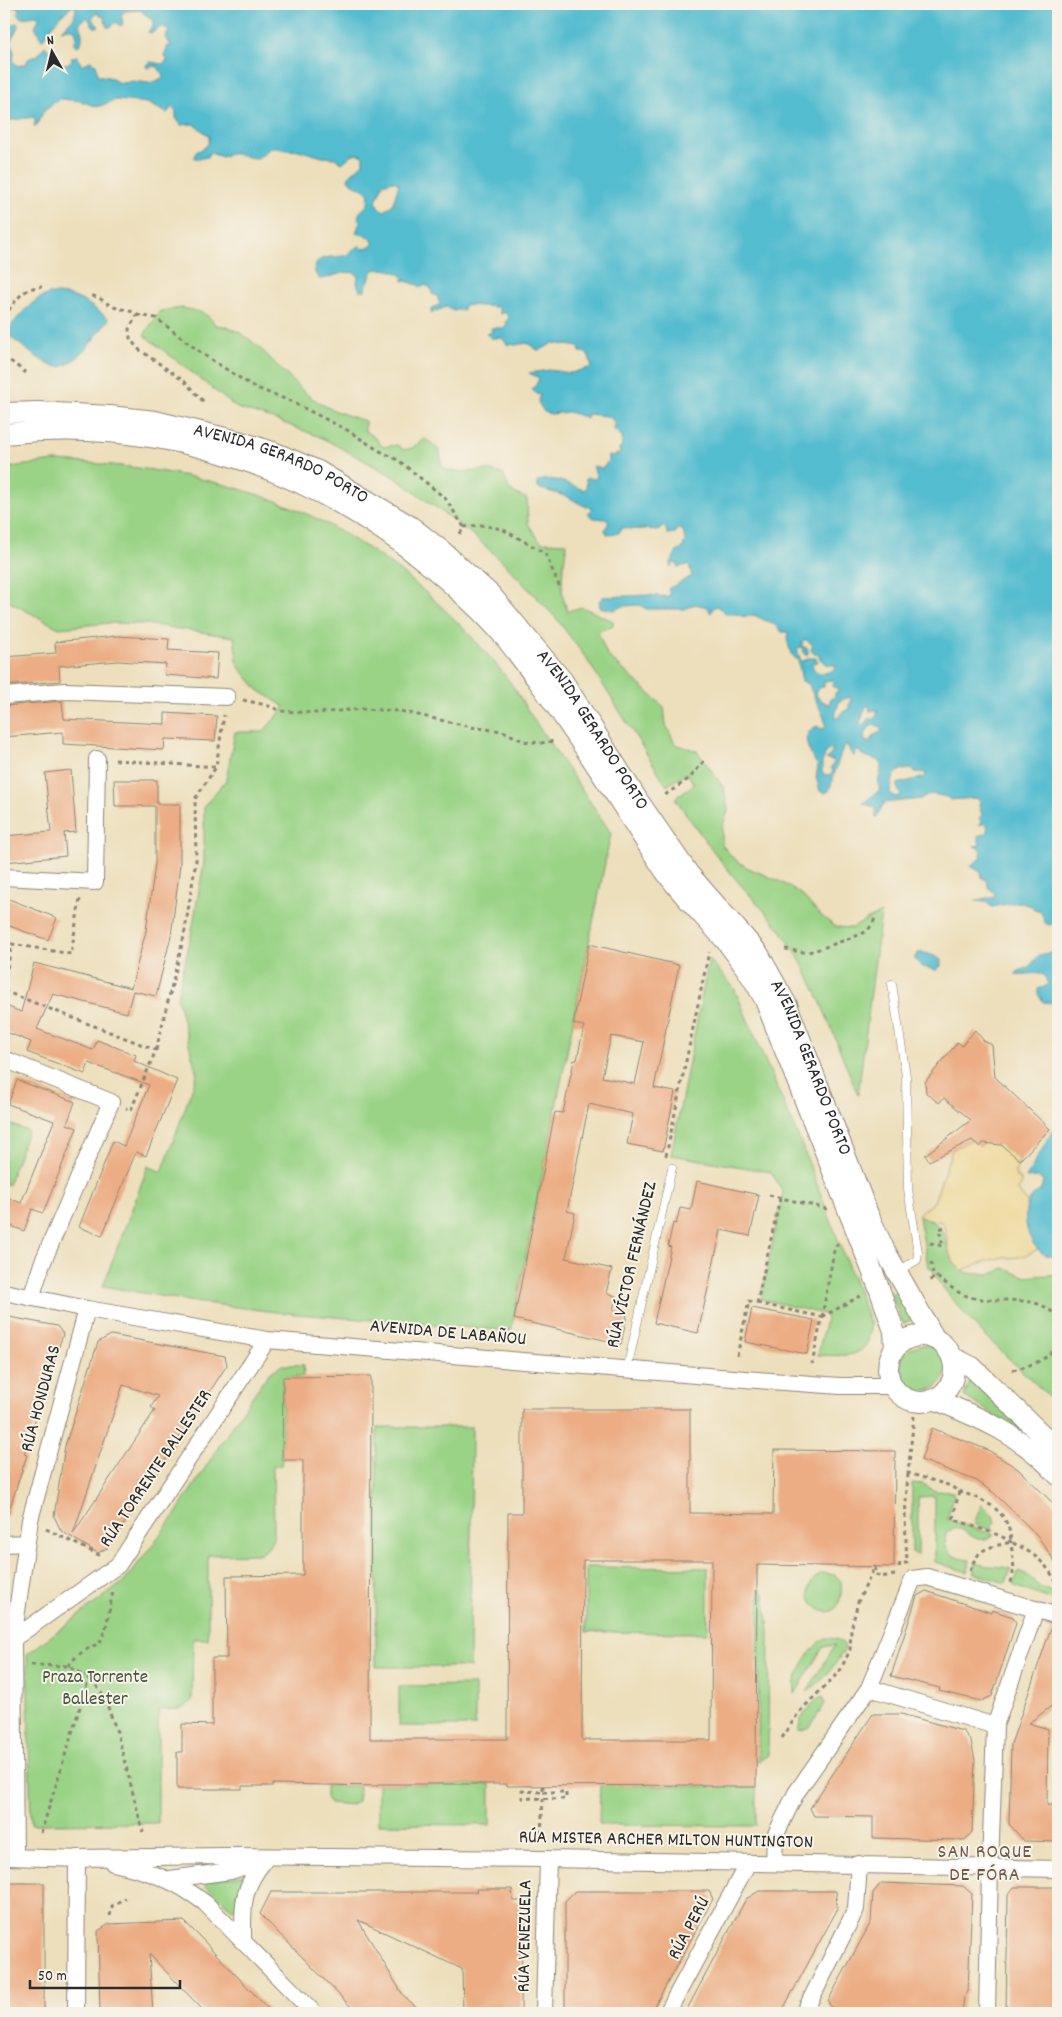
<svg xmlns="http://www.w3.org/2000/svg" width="1062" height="2017" viewBox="0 0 1062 2017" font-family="Dekko,sans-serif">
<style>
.green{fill:#9ad386;stroke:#627f58}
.sand{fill:#eeda9e;stroke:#8c8264}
.water{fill:#52bccf;stroke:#3e747d;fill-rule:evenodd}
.building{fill:#ecad84;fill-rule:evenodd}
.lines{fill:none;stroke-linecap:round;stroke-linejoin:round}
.service-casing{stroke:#8c8574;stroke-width:9}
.minor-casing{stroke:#8c8574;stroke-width:18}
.tertiary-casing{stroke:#8c8574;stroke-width:22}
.path{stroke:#8c8574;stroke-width:3;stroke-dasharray:4 4;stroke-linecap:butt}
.service{stroke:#fff;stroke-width:8}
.minor{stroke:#fff;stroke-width:16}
.tertiary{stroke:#fff;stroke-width:20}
.labels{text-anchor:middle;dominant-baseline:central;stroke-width:4;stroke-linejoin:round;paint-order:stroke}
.street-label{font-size:19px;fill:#2b2b2b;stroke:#f7f3e8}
.park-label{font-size:19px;fill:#475542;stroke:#f7f3e8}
.neighbourhood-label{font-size:20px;letter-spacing:1px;fill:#6f584a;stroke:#f7f3e8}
</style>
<rect width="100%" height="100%" fill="#f7f3e8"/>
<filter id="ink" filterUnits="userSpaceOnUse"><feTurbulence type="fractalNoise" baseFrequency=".02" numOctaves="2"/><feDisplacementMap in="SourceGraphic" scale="10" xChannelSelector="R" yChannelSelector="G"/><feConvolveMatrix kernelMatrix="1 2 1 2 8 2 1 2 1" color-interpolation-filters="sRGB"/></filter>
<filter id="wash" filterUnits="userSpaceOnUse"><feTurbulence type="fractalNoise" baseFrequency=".0096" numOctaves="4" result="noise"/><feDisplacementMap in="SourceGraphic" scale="20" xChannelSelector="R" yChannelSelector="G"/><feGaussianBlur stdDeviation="1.12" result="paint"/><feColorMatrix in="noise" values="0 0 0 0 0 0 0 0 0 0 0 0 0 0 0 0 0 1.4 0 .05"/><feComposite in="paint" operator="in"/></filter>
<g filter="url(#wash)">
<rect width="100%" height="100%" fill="#eddfbc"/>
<path class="green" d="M183 308C196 311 209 312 215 325 252 326 283 378 312 398 329 410 346 415 365 421V431L374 437 383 447 397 445 404 450 412 448 425 439C437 446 442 451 441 465L446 470 466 472 486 470 503 474 510 491 527 499 528 524 541 542 567 543C564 565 557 591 568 611L582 607 613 621V626L605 628 598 633 607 655 664 707 666 725 675 744 697 751 724 788 728 811 722 828V845L732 857 746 867 779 881 801 894 819 914 836 927 853 928 866 920 881 913 858 1095C835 1041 817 981 782 932 769 915 754 900 739 883 716 856 695 827 675 798L694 784 687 773 667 786 586 658 556 618 503 562 473 535 396 478 358 457 320 437 273 419 237 408 144 335 160 311Z
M54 461C124 464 192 473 259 495 355 526 440 595 503 673 515 687 524 705 534 720 560 758 586 795 611 833L511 1331 284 1313 188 1301 103 1286 148 1166 162 1172 197 1075 177 997 191 936 204 862V806L226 780 235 732H263L285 707 258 690 238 666 234 637 147 624 109 623 59 628 4 599V468Z
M709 959 734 988 803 1148 870 1323C872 1360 846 1356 818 1355L827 1315 761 1299 783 1192 771 1172 671 1155Z
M4 1122 28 1131 8 1185 4 1183Z
M919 1217C961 1221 933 1276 981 1274 990 1274 996 1274 1003 1268L1026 1277 1058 1274V1405L983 1334 959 1307 940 1284 933 1270 928 1266Z
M898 1290 917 1316 903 1324 891 1294Z
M900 1368a23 23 0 1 1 46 0a23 23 0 1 1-46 0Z
M282 1365H304L303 1376 287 1377 283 1381 282 1460 281 1465 273 1467 274 1533C272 1544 268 1551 258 1554L208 1555V1639H193L192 1700C183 1712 172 1709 158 1710V1823L31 1824 27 1654 125 1581 175 1515 230 1429 268 1374Z
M973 1376 1033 1439 964 1396Z
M377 1427H472L470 1667H376Z
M912 1483 923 1484 935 1491 953 1492 954 1496 947 1519 994 1535C989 1537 984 1541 978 1539 966 1535 959 1521 946 1534 941 1550 955 1559 970 1560L967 1572 935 1562V1496L918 1497V1555L912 1553Z
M981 1505C988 1509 994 1514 995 1523L991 1525 994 1531 974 1524Z
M976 1563C987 1568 999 1565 1011 1569L1006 1583 973 1573Z
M586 1567 708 1568V1633L586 1632Z
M1018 1571 1026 1574 1040 1587 1058 1595V1602L1014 1586Z
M821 1573 835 1575 841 1581C846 1642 784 1598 821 1573Z
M759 1589 764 1593 769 1630 768 1755 758 1762Z
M826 1638C835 1638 842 1639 845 1648 835 1666 824 1680 807 1692L835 1645 823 1647 795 1694C795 1690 794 1685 795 1681 799 1668 814 1643 826 1638Z
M475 1685V1726H399V1686Z
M822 1697 825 1704 810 1727 799 1731C798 1719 811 1702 822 1697Z
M378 1784H490V1825L378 1824Z
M600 1785 756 1787V1826L599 1825Z
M326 1786H359L358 1801 352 1805 329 1803 326 1797Z
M250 1874C240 1885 235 1892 236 1907L232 1909 205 1885 206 1881Z"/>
<path class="sand" d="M972 1140 980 1147 984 1142 1001 1145 1020 1160 1015 1172 1016 1177 1021 1180V1185L1018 1190 1027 1202C1024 1220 1028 1234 1038 1249 1024 1257 1018 1258 1004 1258 990 1259 974 1265 962 1271 942 1255 952 1241 942 1222L919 1217V1213L934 1202 952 1150Z"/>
<path class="water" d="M4 4H1058V922L1049 925 1045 923 1041 911 1034 909 1032 906 1018 902 992 907 985 901H975L986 898H994L995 893 988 887 987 880 982 878 981 872 970 866 982 858 980 849 974 846 980 845 978 836 986 833 988 827 985 823 980 825 981 821 979 818 982 815 979 806 980 802 977 798 950 800 947 797 931 794 921 799 884 803 876 818V808L863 803 880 790C875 780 884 771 880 761L862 755 858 750 853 757 847 745H845L842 750 829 791 825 793 820 791 816 777 818 766C810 753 797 735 817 726L822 729 826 727C824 711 813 699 809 684L802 681 798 661 791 654 787 639 788 632H782L775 625 754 615 745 617 737 614H727L717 606 713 608 711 613 707 607 695 604 685 609H646L640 605 624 606 613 610 600 607 599 601 603 597 648 595 668 597 670 593 668 589 692 576 689 565 678 567 677 563 673 564 671 567 670 564 678 550 683 548 685 540 683 530 677 529 675 533 667 534 666 528 662 526 659 531C647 527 633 532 622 527L619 533 607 534 605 530 609 522 605 519 594 518 588 514 592 509 588 506H584L568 497 538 488 537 482C554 474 570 486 585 490L587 482 585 480 587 478 596 479 597 478 593 466 603 468 608 461V456H616V454L620 453 619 449 622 446V436L614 430V421L607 416 587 414 588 418 568 412 551 414 544 412 538 402 540 395 536 394 532 389 536 385 539 378 529 373 549 370 571 373 592 367 589 356 584 352H580L579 347 553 343 539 351 527 343 515 345 510 344 508 345 502 338H491L487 334 492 332 491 328H503L507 325 505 322 509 318 505 312 500 314 498 307 468 305H464L463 310H454L446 307 431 313V309L440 304 437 296 432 294 431 288 425 285 421 288 418 285 402 280 405 279C397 270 385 268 373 270L365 290 360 291 357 283 358 277 355 273C342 270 333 278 320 279 317 277 314 273 315 268 317 253 337 259 347 255 352 252 354 247 360 246L363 249 374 244 370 237 356 233 360 222 358 217 360 212 368 204 369 194C363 187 354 186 348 180L349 176 363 163V157L360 154H353L342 163 335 158 322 157 298 150C288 152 279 147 270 148L266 152 257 159 232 153 222 157 210 153 208 157 197 159 194 157 196 152C204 148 210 146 209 136L194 124 181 125 176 118V111L172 107 167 113 147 103 116 100 97 107 81 101 60 99 45 109 36 126H34L35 120 34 117 6 121 4 119V22L12 24 17 23 19 25 11 40 14 53 13 61 18 66 26 64 28 59 38 55 45 46C52 54 59 69 71 62L72 57 77 56 82 66 90 61 96 64 98 75 112 78 117 82 124 83 133 81 149 83 162 79 163 75 158 67 153 66 147 68 146 65 151 62 162 64 166 62 167 59 164 55 168 46H172L165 38 169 31 162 26 152 33 148 32 153 25V21L140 10 126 11 121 14 123 24 120 26 116 22 111 27H107L104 17 96 13 92 18 99 27H94L87 17 79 24C82 32 83 36 81 44L77 46 74 44 77 37 75 30 67 28 61 30 74 18 76 9 73 6 60 16 43 39H41L35 26 39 19 37 16 21 18 18 15 19 8 9 6 4 9ZM393 181 399 184 393 204 384 211 378 207 376 201 383 184ZM805 639 813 645 811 650 814 654H818L820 659 828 665H836L835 669C827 674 813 676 812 663L818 662 816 658H807L804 661H801L797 650 800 647 803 649V652L805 655 808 654V649L801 645ZM833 680 835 682 831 685 833 687 840 689 835 693V697L830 699V705L818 698 815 692 818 688 824 687V681ZM850 697 851 702 849 705V709L842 712 838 718 835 717 839 701ZM866 706H870L869 711 878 710 876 716 873 720 869 718 866 723 861 725 860 723ZM875 725 879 726 882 731 873 736 872 740 868 742 865 741 864 736 869 727ZM832 749V753L826 759 835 761 831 767 833 771 831 774 826 775 822 773V762L827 751ZM913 769 915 772 926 773 925 777 900 783 896 785 901 795 897 797 891 795 890 791 894 776 900 770Z
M49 294C77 293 87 303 109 319 98 333 73 373 53 366 40 362 18 342 5 333 19 317 29 301 49 294Z
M1056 949 1058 952V1003L1043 1002 1038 994V989L1044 987 1048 984 1044 975 1038 973 1016 975 1017 972 1030 966 1039 955 1053 952Z
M918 953C926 952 934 955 941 960V966L936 970 923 967 915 960V957Z
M1058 1127V1256C1030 1263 1011 1204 1040 1191L1043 1182 1039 1177 1026 1178 1054 1128Z"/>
<g id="blocks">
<path class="building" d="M117 636 169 639 168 650 218 653 216 679 165 675 166 664 118 661 59 666 60 681 4 686V657L56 653 55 642Z
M62 701 64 719 165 724V713L217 716 215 741 165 739 164 750 63 744V732L4 737V706Z
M71 770 76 832 64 833 66 856 5 862 4 836 51 832 45 773Z
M114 780H157V804H180V865L171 936 156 996 133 991 127 1013 53 994 37 1029 93 1050 97 1040 136 1055 134 1061 177 1080 146 1156 136 1152 102 1236 79 1227 113 1141 124 1146 149 1085 89 1063 85 1074 27 1052 31 1042 4 1031V1005L21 1012 34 963 131 988 146 931 155 864V806H115Z
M4 897 57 918 48 940 4 924Z
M589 944 679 965 654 1088 675 1092 663 1151 627 1144 633 1114 589 1104 567 1211 575 1213 566 1258 612 1269 606 1293 616 1296 613 1310 627 1314 621 1344 514 1319 555 1112 563 1113 574 1060H577L584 1026 573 1024ZM611 1036 644 1042 635 1084 602 1077Z
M975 1030 984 1041 992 1045 995 1077 1050 1129 1020 1160 1001 1145 983 1143 980 1147 972 1140 929 1161 925 1155 971 1120 944 1098 939 1103 926 1093 925 1082 958 1042 962 1046Z
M17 1080 75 1102 67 1124 77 1128 43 1213 32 1209 24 1231 4 1223V1196L21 1203 54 1121 8 1104Z
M697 1181 759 1195 750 1236 721 1230 698 1333 654 1323 671 1247 668 1246 673 1223 676 1224 680 1208 691 1210Z
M752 1308 814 1320 807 1354 745 1342Z
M4 1316 57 1326 63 1334 24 1454 27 1455 7 1516H4Z
M111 1335 225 1356 227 1365 109 1547 98 1553 61 1531 54 1516 65 1446 98 1342ZM123 1385 158 1396 151 1407 155 1410 73 1534Z
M371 1376 370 1739H507L508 1513H522V1409H690V1513L773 1514 774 1450 895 1451 894 1567 757 1565 756 1787H711V1785L507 1786V1784H378V1786L273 1784V1786H242V1789H177V1752H182V1724L212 1725V1658H227L226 1576 303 1575V1460H282L283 1377ZM583 1560H712L711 1740H582Z
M932 1428 988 1450 1018 1469 1058 1508V1566L1037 1535 994 1493 977 1481 921 1460Z
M926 1591 992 1613V1610L1013 1617 1016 1623 992 1696 981 1701 939 1691 940 1688 891 1676 917 1596Z
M1052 1625 1058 1626V1701L1029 1723 1048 1729 1047 1805H1058V1842L1024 1841 1009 1824 1011 1744Z
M873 1714H901L963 1731 971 1741 975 1760 972 1832 965 1840 873 1838V1817L814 1816 810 1808Z
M4 1883H44V2013H4Z
M881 1883 963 1886 972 1894 968 1992 964 1997 962 2013H833L828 2001 871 1922 873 1893Z
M1014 1887H1058V2013H1006L1008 1895Z
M476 1889H512L513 1901H524V1921H522L521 2013H463L462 1969 358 1920 403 1995 423 2013H357L260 1914 271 1892H477Z
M575 1891H709L713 1899 651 2013H565V1901Z
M759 1891H836L837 1910 781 2013H685L746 1899Z
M184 1921 199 1936 272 2013H206L149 1954 153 2013H100L98 1931 109 1924Z"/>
</g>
</g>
<g filter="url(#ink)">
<use href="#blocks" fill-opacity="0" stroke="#8c8574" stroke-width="1"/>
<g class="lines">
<g class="service-casing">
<path id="service" d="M892 984 906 1076 908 1189 918 1253 917 1260 898 1271
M627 1369 672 1168"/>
</g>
<g class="minor-casing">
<path id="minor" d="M4 696 65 691 227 697
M4 877 95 882 97 759
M4 1059 111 1102 42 1264 31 1298
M4 1292 87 1309 267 1340 757 1380 840 1386H893
M4 1544 26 1543
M13 1639 118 1565 267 1340
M869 1688 995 1726
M6 1857 86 1859
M15 1857 13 1639 30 1520 87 1309
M77 1858 224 1856 548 1859 1058 1869
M113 1863C150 1871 175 1880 205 1903L314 2013
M774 1863 775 1836 796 1793 869 1688 913 1579 927 1577 1058 1616
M170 1879 231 1871 262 1861
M243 1940C243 1906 241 1889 264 1861
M76 2013 77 1858
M544 2013 548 1859
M667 2013 748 1863
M804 2013 856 1909 859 1864
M987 2013 990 1867 995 1726 1036 1609"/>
</g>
<g class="tertiary-casing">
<g id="tertiary">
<path id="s1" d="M4 413 38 412 110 416 155 421 238 441 273 452 318 471 410 526 442 551 491 595 563 681 639 802 688 873 758 953 787 1005 868 1214 884 1249 935 1339"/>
<path d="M4 434C169 416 324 471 448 581 466 597 486 615 502 634 514 648 525 664 536 678 581 739 621 804 663 868 681 895 705 917 726 941 741 960 754 979 765 1000L879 1288 894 1331 895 1349"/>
<circle cx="921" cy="1369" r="33"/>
<path d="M952 1357 972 1367 1058 1450"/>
<path d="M934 1399C983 1419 1022 1435 1058 1475"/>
</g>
</g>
<path class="path" d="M92 296C101 297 106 304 114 307 123 310 130 309 137 315L129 329 130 338 137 348 184 381 204 402
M137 315 156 318 204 355 254 387 290 401 347 430 378 450 398 460 445 498 464 527
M4 317C14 303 23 286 42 287
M4 356 26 373
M460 534 464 527 481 525 502 529 545 553 561 590
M243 700 266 705 282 711 316 713 362 709 400 711 476 728 503 731 523 741 540 743 555 741
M115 760 216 767 224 715
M665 795 690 778 704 761
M785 949C794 950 803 954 812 951 818 950 863 934 865 932 870 929 875 921 875 916
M4 984 12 944 71 954 80 899
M4 991 156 1050 131 1110 126 1108
M156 1050 184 936 196 861 195 799 216 767
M666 1156 709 952
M769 1195 827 1209
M930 1243 943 1246 939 1229 945 1227
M931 1262 933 1274 937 1277
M930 1280 937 1277C946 1283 957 1293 967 1296 994 1306 1042 1290 1058 1320
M757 1303 822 1317 812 1364
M822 1317 834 1251 839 1240
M822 1317 862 1295
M737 1356 749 1301 757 1303 780 1198
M1013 1370C1030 1365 1053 1360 1058 1340
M914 1416 908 1473 948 1485 959 1491 953 1519 1001 1536 1011 1542 1014 1568 1011 1583
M959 1491C987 1502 1009 1509 1011 1542
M46 1529 101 1556
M875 1567V1574L880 1577 895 1575
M899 1567 900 1563H907L905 1518 908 1473
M970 1571C978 1546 989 1548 1011 1542 1034 1553 1047 1563 1058 1586
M31 1665 68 1666 92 1679 105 1699 117 1732 143 1832
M68 1666C77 1654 86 1649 100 1643L106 1627 113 1591
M782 1738 799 1712 840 1671 850 1650 851 1630 858 1602 875 1566
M543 1792H566V1799L522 1798V1791L543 1792V1786
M41 1833 89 1678
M541 1834 543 1799
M110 1916 112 1906 125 1898"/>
<use href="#service" class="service"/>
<use href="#minor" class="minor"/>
<use href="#tertiary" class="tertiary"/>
</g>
</g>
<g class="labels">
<g class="street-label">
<text stroke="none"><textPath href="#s1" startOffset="285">AVENIDA GERARDO PORTO</textPath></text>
<text stroke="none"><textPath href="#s1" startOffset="705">AVENIDA GERARDO PORTO</textPath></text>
<text stroke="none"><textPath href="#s1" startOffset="1110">AVENIDA GERARDO PORTO</textPath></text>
<text transform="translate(633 1265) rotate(-77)">RÚA VÍCTOR FERNÁNDEZ</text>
<text transform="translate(448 1334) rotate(5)">AVENIDA DE LABAÑOU</text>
<text transform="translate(42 1399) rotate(-75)">RÚA HONDURAS</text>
<text transform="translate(157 1469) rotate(-56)">RÚA TORRENTE BALLESTER</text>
<text transform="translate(666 1841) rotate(1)">RÚA MISTER ARCHER MILTON HUNTINGTON</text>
<text transform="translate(690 1929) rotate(-62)">RÚA PERÚ</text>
<text transform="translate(526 1936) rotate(-89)">RÚA VENEZUELA</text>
</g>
<g class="park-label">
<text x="95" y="1678">Praza Torrente<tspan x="95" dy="22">Ballester</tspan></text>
</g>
<g class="neighbourhood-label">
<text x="985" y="1853">SAN ROQUE<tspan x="985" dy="23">DE FÓRA</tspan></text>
</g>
</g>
<rect width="1062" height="2017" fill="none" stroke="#f7f3e8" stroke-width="20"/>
<g transform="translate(52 52) rotate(352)" stroke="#f7f3e8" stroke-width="4" paint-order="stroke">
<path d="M0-4L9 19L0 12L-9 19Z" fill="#2b2b2b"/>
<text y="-8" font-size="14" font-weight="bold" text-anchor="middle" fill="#2b2b2b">N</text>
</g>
<path d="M30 1980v8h150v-8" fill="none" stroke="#2b2b2b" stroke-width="2.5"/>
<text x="38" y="1980" font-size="15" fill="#2b2b2b" stroke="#f7f3e8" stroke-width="4" paint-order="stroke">50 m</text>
</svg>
